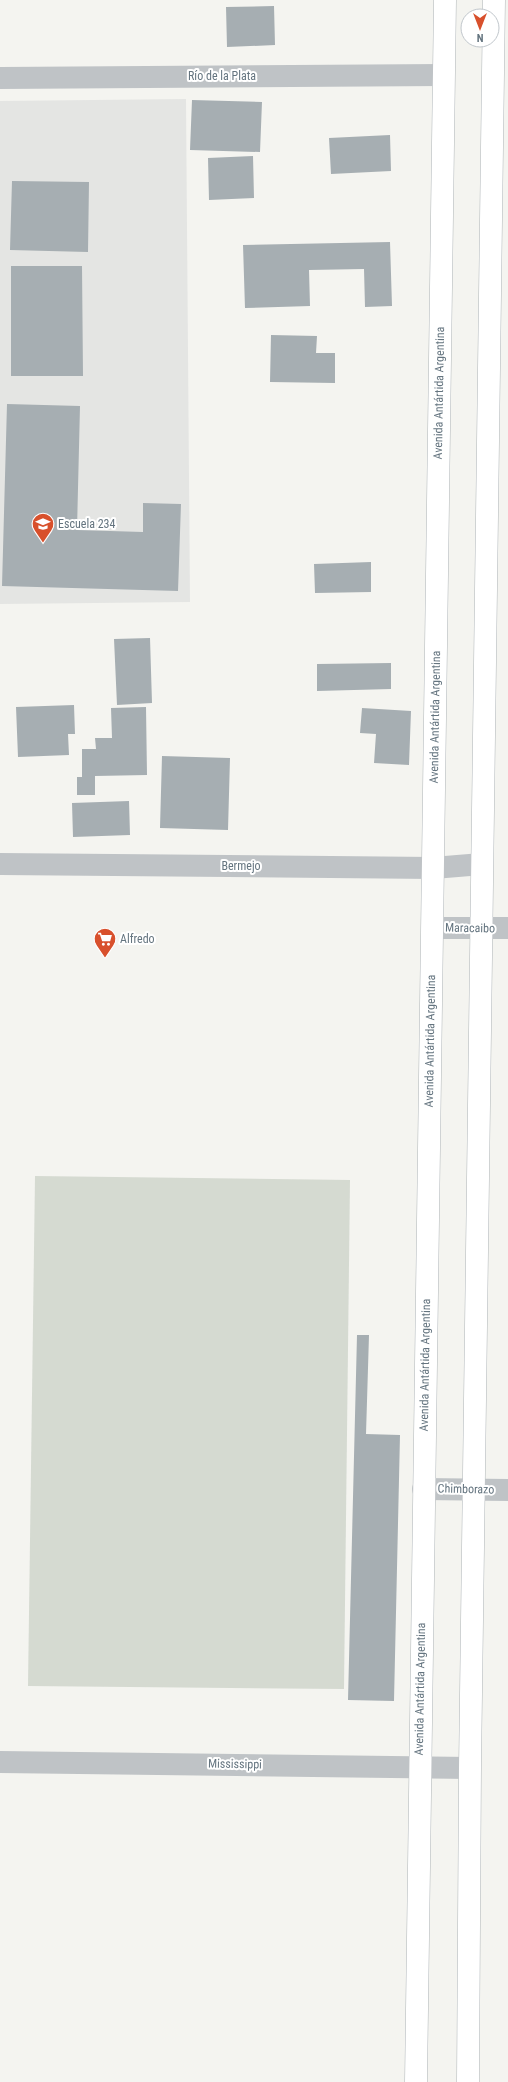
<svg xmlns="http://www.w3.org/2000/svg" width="508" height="2082" viewBox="0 0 508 2082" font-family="'Roboto Condensed',sans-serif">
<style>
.built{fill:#e4e5e3}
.green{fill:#d5dad1}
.building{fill:#a6aeb2}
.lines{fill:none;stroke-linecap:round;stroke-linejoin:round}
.secondary-casing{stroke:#afb5b8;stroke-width:23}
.street{stroke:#bfc3c6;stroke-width:22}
.secondary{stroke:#fff;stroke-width:22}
.labels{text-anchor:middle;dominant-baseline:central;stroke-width:4;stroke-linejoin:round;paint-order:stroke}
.street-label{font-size:12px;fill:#64747f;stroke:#fff}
.poi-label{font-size:12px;fill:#64747f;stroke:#fff;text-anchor:start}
</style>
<rect width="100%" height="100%" fill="#f4f4f0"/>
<path class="built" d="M186 99 190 602 0 604V101Z"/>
<path class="green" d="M35 1176 350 1180 344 1689 28 1686Z"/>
<path class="building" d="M274 6 275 45 227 47 226 7Z
M192 100 262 102 260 152 190 150Z
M390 135 391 171 331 174 329 138Z
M253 156 254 198 209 200 208 158Z
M12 181 89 182 88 252 10 250Z
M390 242 392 306 365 307 364 269 309 270 310 306 245 308 243 245Z
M11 266H82L83 376H11Z
M271 335 317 336 316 353H335V383L270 382Z
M7 404 80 406 77 530 143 532V503L181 504 178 591 2 586Z
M371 562V592L315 593 314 564Z
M150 638 152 703 117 705 114 639Z
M391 663V689L317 691V664Z
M74 705 75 734H68L69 755 18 757 16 707Z
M146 707 147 775 95 776V795H77V777H82V749H96L95 738H112L111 708Z
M362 708 411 711 409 765 374 763 376 734 360 733Z
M162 756 230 758 228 830 160 828Z
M129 801 130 835 73 837 72 803Z
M357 1335H369L366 1434 400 1435 394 1701 348 1700Z"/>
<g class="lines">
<g class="secondary-casing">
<path id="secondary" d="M416 2082 445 0
M468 2082 470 1768 494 0"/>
</g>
<path class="street" d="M0 78 443 75
M0 864 433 868 482 864
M432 928H508
M423 1489 508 1490
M0 1762 470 1768"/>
<use href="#secondary" class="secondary"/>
</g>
<defs>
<g id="school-pin" transform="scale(1.15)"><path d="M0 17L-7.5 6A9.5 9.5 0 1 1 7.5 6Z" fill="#d8502c" stroke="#fff"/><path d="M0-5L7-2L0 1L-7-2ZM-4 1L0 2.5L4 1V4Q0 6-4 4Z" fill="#fff"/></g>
<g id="supermarket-pin" transform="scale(1.15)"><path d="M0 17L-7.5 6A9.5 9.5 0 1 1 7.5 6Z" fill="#d8502c" stroke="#fff"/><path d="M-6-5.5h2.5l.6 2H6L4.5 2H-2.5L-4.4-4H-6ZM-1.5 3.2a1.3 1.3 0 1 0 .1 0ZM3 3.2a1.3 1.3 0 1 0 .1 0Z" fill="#fff"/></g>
</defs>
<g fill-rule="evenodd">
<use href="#school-pin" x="43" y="524"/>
<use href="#supermarket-pin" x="105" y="939"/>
</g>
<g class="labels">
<g class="street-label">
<text x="222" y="76">Río de la Plata</text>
<text transform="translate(439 393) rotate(-89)">Avenida Antártida Argentina</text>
<text transform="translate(435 717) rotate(-89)">Avenida Antártida Argentina</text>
<text x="241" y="866">Bermejo</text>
<text transform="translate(470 928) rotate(1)">Maracaibo</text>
<text transform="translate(430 1041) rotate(-89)">Avenida Antártida Argentina</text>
<text transform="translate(425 1365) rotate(-89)">Avenida Antártida Argentina</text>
<text transform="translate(466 1489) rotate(1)">Chimborazo</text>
<text transform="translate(420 1689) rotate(-89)">Avenida Antártida Argentina</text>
<text transform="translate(235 1764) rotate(1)">Mississippi</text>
</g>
<g class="poi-label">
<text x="58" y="524">Escuela 234</text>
<text x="120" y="939">Alfredo</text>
</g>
</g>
<g transform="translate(480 28) rotate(180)"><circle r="19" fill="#ffffff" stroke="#c1c7cc"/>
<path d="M0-3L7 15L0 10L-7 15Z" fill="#d8502c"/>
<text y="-6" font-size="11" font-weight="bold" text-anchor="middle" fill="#64747f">N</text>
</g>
</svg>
